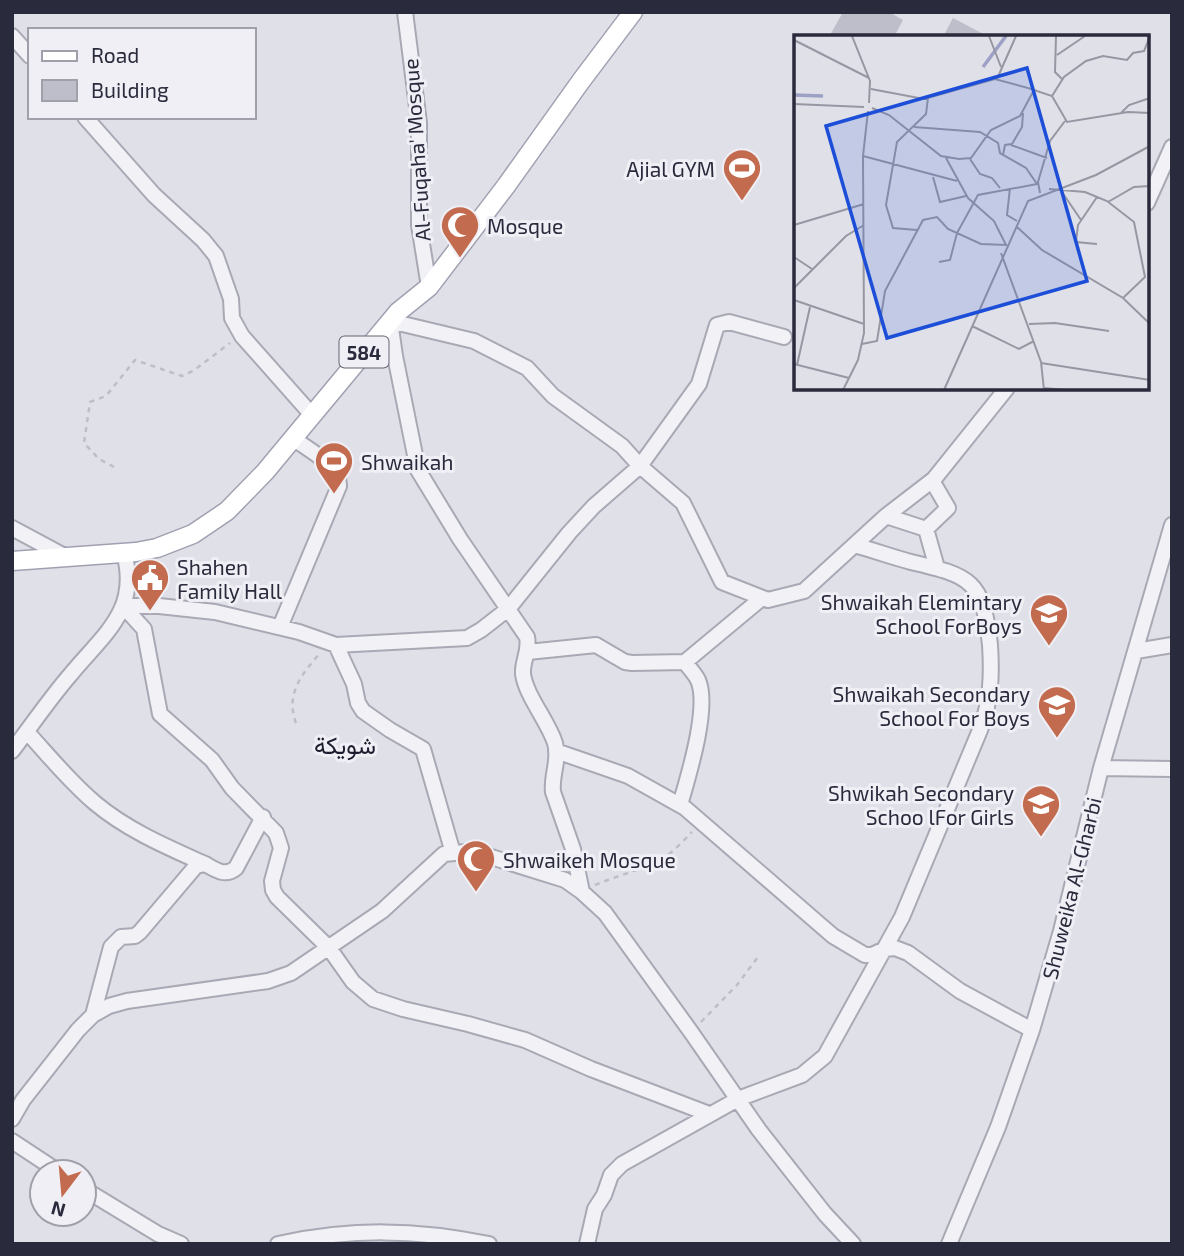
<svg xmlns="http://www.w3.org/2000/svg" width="1184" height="1256" viewBox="0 0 1184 1256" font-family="'Exo 2',Vazirmatn,sans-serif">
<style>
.building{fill:#bebdca}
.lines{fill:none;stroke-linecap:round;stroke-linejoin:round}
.minor-casing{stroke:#a9a9b5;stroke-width:18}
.major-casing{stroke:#a0a0b2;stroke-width:21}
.path{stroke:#bebec6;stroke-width:2.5;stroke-dasharray:5 5;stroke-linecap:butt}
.minor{stroke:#f2f2f6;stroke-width:14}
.major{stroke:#fff;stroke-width:18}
.labels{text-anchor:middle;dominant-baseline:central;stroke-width:6;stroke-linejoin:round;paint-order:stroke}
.shield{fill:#efeff5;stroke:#656574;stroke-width:2}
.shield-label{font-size:19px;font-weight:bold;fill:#2a2a3d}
.street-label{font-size:21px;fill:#2a2a3d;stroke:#efeff5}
.poi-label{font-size:21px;fill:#2a2a3d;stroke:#efeff5;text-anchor:end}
.quarter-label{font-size:24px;fill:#1d1c2e;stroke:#efeff5}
.inset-river{fill:none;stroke:#9da1c5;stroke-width:3.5}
.inset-road{fill:none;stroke:#9797a4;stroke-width:2}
.view{fill:#1d4ed8;fill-opacity:0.15;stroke:#1d4ed8;stroke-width:3.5}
.inset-edge{fill:none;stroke:#2a2a3d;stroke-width:3.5}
</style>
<rect width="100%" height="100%" fill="#e0e0e8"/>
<path class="building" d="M843 12H889L903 20 894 37H829Z
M953 18 989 37H943Z"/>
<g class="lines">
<g class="minor-casing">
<path id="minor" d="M405 12 419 123V225L429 287
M12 36 30 56
M85 117 154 195 203 240 216 256 231 299 232 318 242 336 312 415
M1147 203 1172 147
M886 516 926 529 948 508 934 484V479
M12 528 68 558
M926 529 937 568
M123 606 144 629 160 714 212 760 232 788 276 833 281 848 272 881 273 890 277 897 329 948 353 982 373 999 403 1009 468 1024 525 1040 591 1069 709 1114
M123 606H159L215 612 299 632 336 645 467 638 481 630 508 609 569 533 594 506 640 466 699 384 717 325 729 322 784 337
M280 627 339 486C340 465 308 450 293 438
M336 645 354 684 358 703 363 711 390 730 423 749 453 853
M1136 651 1172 645
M528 652 596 645 625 662 632 663 685 662C689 668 695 674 698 680 710 707 688 777 680 805
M685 662 762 598
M27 732C49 756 70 782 95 803 127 830 167 847 205 864
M12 751C32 725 50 698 71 674 103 635 140 610 124 553
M556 751 628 776 685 808 833 936 865 955H872L885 949 895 948 908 953 960 991 1032 1030
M1101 768 1172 769
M582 892 573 849 553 792C551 775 560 760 555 743 548 721 526 696 523 674 522 661 530 651 527 637L460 539 418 470 395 356 390 321 474 341 527 368 553 396 622 446 640 466 683 503 722 582 768 600 804 591 886 516 934 479 1007 388
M93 1015 111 947 121 937 135 936 140 932 196 866 205 864C216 870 225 877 236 868L263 817
M12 1119 23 1100 78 1030 93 1015 109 1006 127 1001 268 981 291 973 382 911 444 854 466 852 488 856 565 880 582 892 605 913 691 1032 759 1130 825 1214 853 1244
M12 1141 59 1172
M84 1189 158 1234 181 1244
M278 1244C352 1228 415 1229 489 1244
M587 1244 595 1209 604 1195 611 1175 622 1164 738 1099 802 1075 825 1056 902 917 980 730C991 702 992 675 990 645 983 580 971 576 911 562 892 557 873 550 854 545
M949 1244 998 1127 1032 1030 1061 931 1101 768 1172 525"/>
</g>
<g class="major-casing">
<path id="major" d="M12 561 136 552 157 548 193 534 227 511 265 472 398 312 429 287 506 186 581 81 633 12"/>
</g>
<path class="path" d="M114 467 99 459 84 443 90 402 106 396 135 360 182 376 193 371 230 343
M296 723C285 694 302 674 320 653
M595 885C616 876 638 871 658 861 671 855 682 842 692 832
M701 1022 737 985 758 957"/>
<use href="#minor" class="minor"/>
<use href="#major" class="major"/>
</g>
<defs>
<g id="stadium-pin" transform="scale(2.0125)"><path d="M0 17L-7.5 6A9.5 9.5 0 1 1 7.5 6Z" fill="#c36b4e" stroke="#efeff5"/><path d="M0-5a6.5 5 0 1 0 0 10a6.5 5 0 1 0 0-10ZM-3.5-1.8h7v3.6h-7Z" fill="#fff"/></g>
<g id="mosque-pin" transform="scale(2.0125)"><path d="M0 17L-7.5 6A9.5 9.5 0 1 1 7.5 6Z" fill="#c36b4e" stroke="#efeff5"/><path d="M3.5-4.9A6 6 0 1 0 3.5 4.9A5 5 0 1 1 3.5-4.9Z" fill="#fff"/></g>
<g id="civic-pin" transform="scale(2.0125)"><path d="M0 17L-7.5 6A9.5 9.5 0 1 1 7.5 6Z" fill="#c36b4e" stroke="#efeff5"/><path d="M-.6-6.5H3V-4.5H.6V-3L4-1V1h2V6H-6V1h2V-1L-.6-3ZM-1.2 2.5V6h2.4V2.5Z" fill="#fff"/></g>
<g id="school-pin" transform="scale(2.0125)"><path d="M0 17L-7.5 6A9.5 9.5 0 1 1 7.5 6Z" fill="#c36b4e" stroke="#efeff5"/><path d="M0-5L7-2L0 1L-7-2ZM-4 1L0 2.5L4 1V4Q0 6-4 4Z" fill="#fff"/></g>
</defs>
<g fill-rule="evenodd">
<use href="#stadium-pin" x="742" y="168"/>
<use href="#mosque-pin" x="460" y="225"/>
<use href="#stadium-pin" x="334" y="461"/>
<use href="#civic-pin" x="150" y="578"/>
<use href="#school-pin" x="1049" y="613"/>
<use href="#school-pin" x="1057" y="705"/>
<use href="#school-pin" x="1041" y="804"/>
<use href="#mosque-pin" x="476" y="859"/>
</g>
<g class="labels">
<rect class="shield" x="339.5" y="336.5" width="49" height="31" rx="5"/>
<g class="shield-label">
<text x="364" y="352">584</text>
</g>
<g class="street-label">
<text transform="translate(416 150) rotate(-94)">Al-Fuqaha' Mosque</text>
<text transform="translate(1071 888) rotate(-76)">Shuweika Al-Gharbi</text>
</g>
<g class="poi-label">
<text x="715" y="168">Ajial GYM</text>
<text x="487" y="225" text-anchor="start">Mosque</text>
<text x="361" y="461" text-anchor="start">Shwaikah</text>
<text x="177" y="566" text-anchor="start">Shahen<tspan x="177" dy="24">Family Hall</tspan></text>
<text x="1022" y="601">Shwaikah Elemintary<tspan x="1022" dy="24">School ForBoys</tspan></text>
<text x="1030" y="693">Shwaikah Secondary<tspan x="1030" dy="24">School For Boys</tspan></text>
<text x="1014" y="792">Shwikah Secondary<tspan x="1014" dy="24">Schoo lFor Girls</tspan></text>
<text x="503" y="859" text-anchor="start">Shwaikeh Mosque</text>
</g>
<g class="quarter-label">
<text x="345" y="744">شويكة</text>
</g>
</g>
<g transform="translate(794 35)">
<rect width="355" height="355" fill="#e0e0e8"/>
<path class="inset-river" d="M189 32 212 1M0 60 29 61"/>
<path class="inset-road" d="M58 1 76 46 75 68M195 1 207 32M262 1 261 37 268 44M0 5 75 43M263 20 291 1M203 44 222 1M77 54 130 64 201 44 241 55M258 61 270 42 292 26 309 21 333 25 339 18 350 16 356 1M0 69 70 72M78 73 95 80 147 121 165 124 177 123 197 95 226 81 240 55 258 61 273 87 334 77 356 78M327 78 335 70 356 63M120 92 186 97 204 108 206 118 232 133 243 149 184 160 163 198 156 225 145 227M217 110 253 123M209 120 211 110 218 109 228 92 229 78M69 121 163 146M176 124 186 139 198 143 206 153M139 142 146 167 172 161M0 148V176M216 153 213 180 223 186M255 154 291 157 313 166 340 187 351 242 329 263M268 157 287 185M246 158 244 147 256 106 271 86M303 162 284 190 282 207 303 209M314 167 340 152 356 151M0 190 70 169M223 192 248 215 329 263 356 289M123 195 99 193 92 170 103 107 132 79 134 63M207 218 247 327 250 355M0 222 18 234M0 253 52 201 70 190M0 265 70 289M235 289 261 288 315 296M178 291 225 314 240 306M68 309 83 306 91 256 129 185 143 182 154 194 187 209 212 210 200 186 174 163 152 123M247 328 356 345M0 329 55 343M3 330 16 272M250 353 272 355M49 355 64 325 70 298 69 121 74 76M150 355 234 166 302 140 356 111"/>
<path class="view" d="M233 33 293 246 93 303 32 91Z"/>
<rect width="355" height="355" class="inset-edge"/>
</g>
<rect width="1184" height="1256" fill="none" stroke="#2a2a3d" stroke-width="28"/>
<rect x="28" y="28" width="228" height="91" fill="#efeff5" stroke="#a0a0ab" stroke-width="2"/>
<rect x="42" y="51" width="35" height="10" fill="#ffffff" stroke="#a0a0ab" stroke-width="2"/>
<text x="91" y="63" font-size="21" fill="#2a2a3d">Road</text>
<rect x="42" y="80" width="35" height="21" fill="#bebdca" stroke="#a0a0ab" stroke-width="2"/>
<text x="91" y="98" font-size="21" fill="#2a2a3d">Building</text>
<g transform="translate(63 1193) rotate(196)"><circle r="33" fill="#efeff5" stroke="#a0a0ab" stroke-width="2"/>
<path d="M0-5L12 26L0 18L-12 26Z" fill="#c36b4e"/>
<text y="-10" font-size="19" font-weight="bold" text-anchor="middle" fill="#2a2a3d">N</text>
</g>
</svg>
